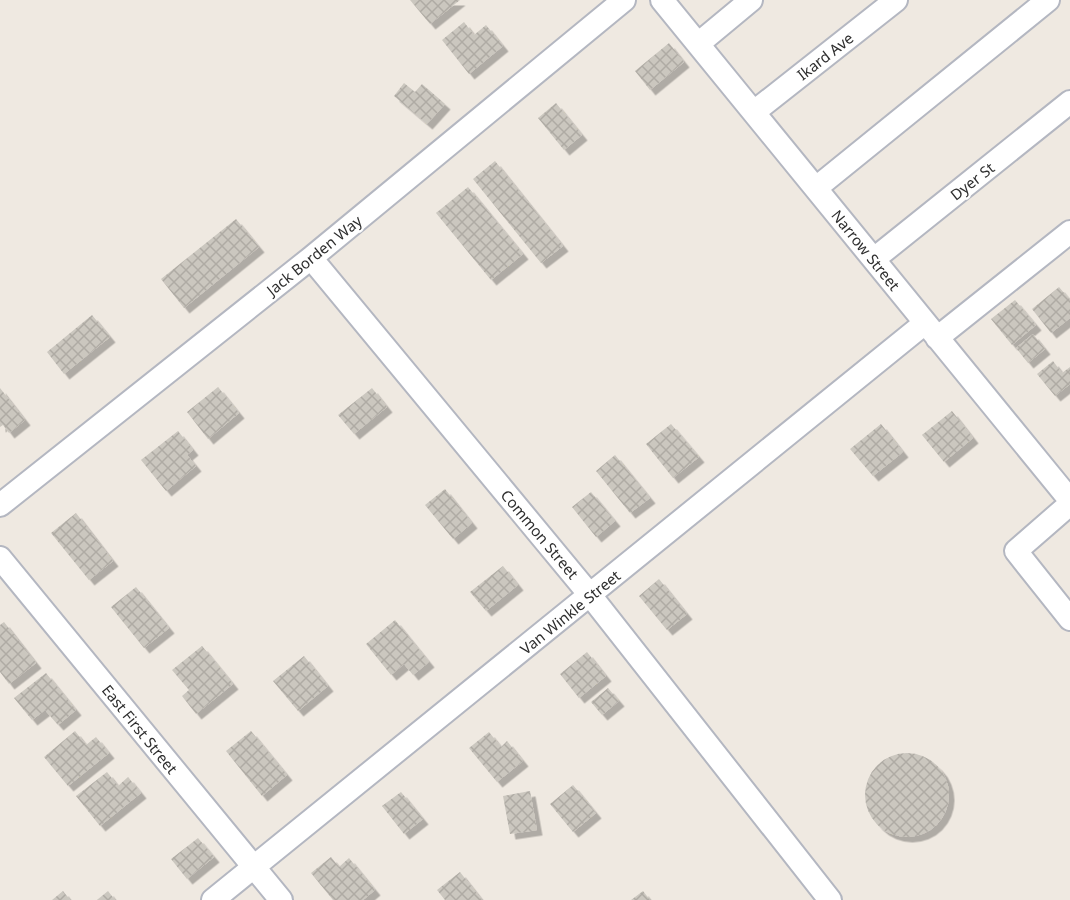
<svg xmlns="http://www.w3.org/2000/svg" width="1070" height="900" viewBox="0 0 1070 900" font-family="'Noto Sans',sans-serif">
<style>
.building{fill:url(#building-cross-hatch);filter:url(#shadow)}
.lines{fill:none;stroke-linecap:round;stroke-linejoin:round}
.minor-casing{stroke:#b4b7c1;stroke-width:26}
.minor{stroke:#fff;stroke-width:22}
.labels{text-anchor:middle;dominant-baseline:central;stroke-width:4.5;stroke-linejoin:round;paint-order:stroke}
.street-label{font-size:15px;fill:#2e2e2e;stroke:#fff}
</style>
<defs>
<pattern id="building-cross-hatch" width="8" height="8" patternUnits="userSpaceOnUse" patternTransform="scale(1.5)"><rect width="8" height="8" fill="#cbc7bf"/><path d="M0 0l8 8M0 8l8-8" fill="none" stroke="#afaba4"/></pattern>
<filter id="shadow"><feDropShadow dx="5.5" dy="5.5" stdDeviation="0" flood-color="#0004"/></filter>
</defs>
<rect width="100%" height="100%" fill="#efe9e1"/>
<path class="building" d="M410 0H460L430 24Z
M464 22 474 35 486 25 503 46 469 74 442 40Z
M669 43 684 62 650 90 635 71Z
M404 83 415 92 422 84 445 104 427 124 394 96Z
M556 103 582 135 564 150 538 118Z
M495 161 563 246 541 263 473 179Z
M468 187 523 254 491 280 436 213Z
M236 219 259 247 184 308 161 279Z
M1059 287 1070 300V318L1051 333 1032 309Z
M1015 300 1036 325 1012 345 991 319Z
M92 315 110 337 64 374 47 352Z
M1033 334 1045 349 1028 363 1016 348Z
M1053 361 1062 373 1070 367V384L1055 396 1037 374Z
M218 387 239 413 208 439 187 412Z
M0 388 25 420 9 433 3 425 0 427Z
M372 388 387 407 354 434 338 415Z
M952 411 973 438 944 462 922 435Z
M671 424 699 457 673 478 646 444Z
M881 424 903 452 873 476 850 449Z
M178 431 193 450 187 455 196 466 166 491 141 460Z
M615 455 650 498 630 513 596 471Z
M445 489 472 523 453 539 425 505Z
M591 492 615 521 596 537 572 507Z
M76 513 113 561 89 580 51 533Z
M503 566 518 585 486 611 470 592Z
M659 579 687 614 667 630 639 596Z
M136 587 169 628 144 648 111 607Z
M395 620 429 662 413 675 404 664 391 675 366 644Z
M4 622 36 663 9 684 0 672V625Z
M202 646 233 684 196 714 182 696 189 690 172 670Z
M587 652 606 676 579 698 560 674Z
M304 656 328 686 298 711 273 681Z
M46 673 76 710 58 725 45 710 32 720 14 698Z
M608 688 619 701 602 715 591 702Z
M75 731 86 745 96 737 109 753 68 786 44 757Z
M251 731 287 775 262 796 226 751Z
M489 732 501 747 507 741 523 761 497 782 469 748Z
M865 795a42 42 0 1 1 84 0a42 42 0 1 1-84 0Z
M107 772 118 786 128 777 141 793 100 826 76 796Z
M573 785 596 813 573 832 550 804Z
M530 791 537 830 510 834 503 796Z
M401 792 423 819 404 834 382 806Z
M198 838 214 857 187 879 171 859Z
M331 857 339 867 349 858 375 890 363 900H333L311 873Z
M460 872 482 900H445L437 890Z
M63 891 70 900H52Z
M108 891 115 900H97Z
M643 891 650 900H631Z"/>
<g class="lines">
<g class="minor-casing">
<path id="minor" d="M662 0 1070 500
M698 44 751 0
M754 112 896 0
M816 188 1048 0
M311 258 590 595 830 900
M874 259 1070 102
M937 338 1070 232
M1070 504 1016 551 1070 619
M0 505 311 258 624 0
M0 558 281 900
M213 900 925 323"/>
</g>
<use href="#minor" class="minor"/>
</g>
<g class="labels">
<g class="street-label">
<text transform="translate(825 56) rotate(-38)">Ikard Ave</text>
<text transform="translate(972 181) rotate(-38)">Dyer St</text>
<text transform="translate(866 250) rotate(51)">Narrow Street</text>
<text transform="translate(314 255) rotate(-39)">Jack Borden Way</text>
<text transform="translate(540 534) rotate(50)">Common Street</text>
<text transform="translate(570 612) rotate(-39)">Van Winkle Street</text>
<text transform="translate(140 729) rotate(51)">East First Street</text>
</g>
</g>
</svg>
